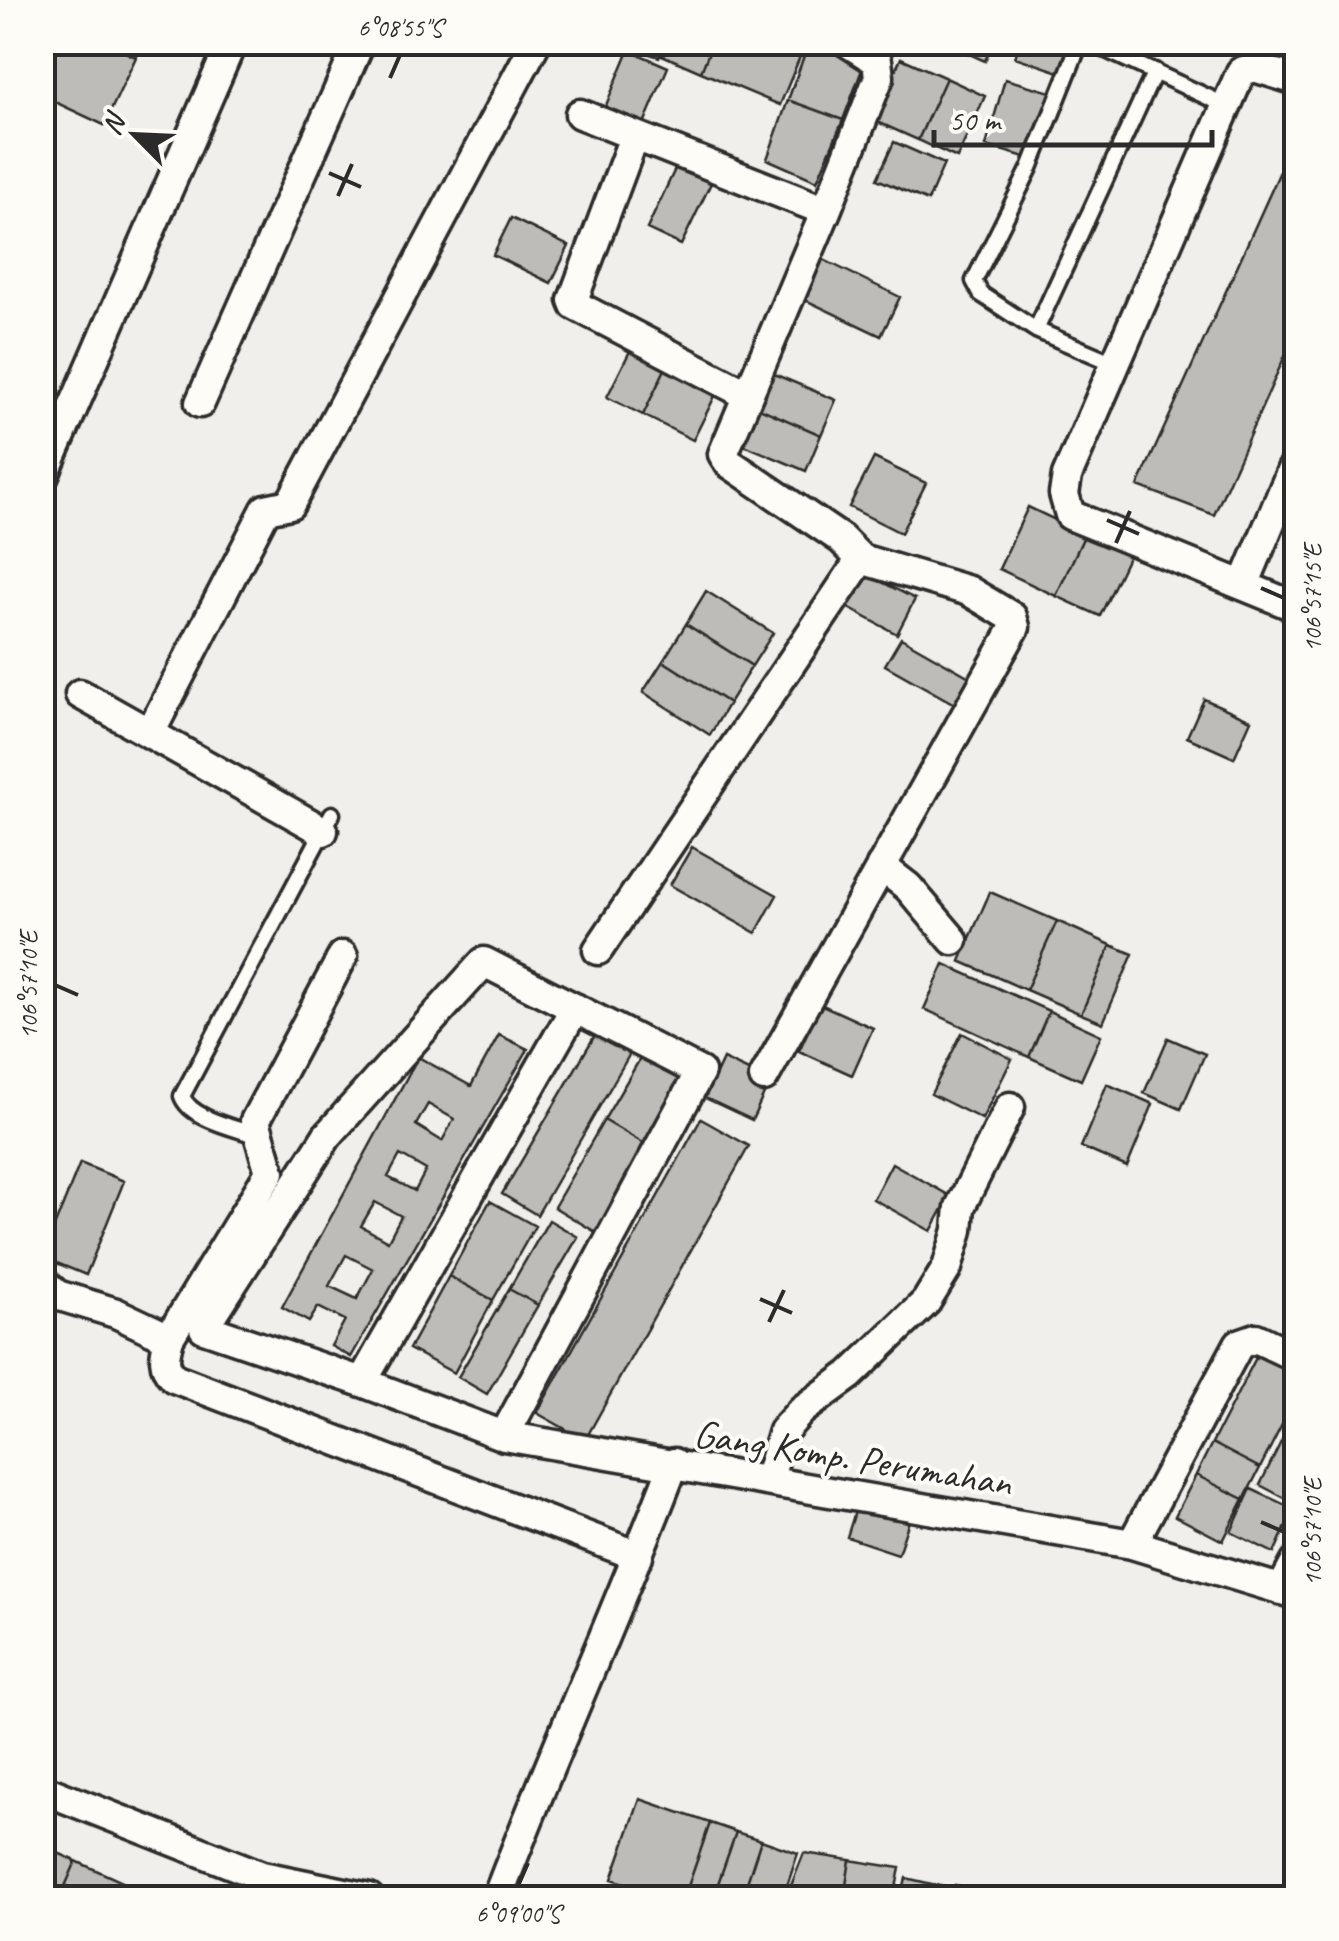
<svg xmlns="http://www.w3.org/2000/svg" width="1339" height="1941" viewBox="0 0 1339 1941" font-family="Caveat,sans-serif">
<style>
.building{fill:#bdbcb8;stroke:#2b2b2b;stroke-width:2.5;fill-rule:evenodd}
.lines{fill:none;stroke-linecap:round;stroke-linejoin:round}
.service-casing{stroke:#2b2b2b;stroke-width:21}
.minor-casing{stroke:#2b2b2b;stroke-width:35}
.service{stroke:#fdfcf7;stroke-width:14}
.minor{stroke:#fdfcf7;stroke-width:28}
.ticks{fill:none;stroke:#2b2b2b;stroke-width:4}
.labels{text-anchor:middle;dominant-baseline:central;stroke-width:8;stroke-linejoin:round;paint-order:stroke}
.street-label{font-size:40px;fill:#2b2b2b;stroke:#fdfcf7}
.neatline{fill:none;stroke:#2b2b2b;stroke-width:4}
.ticks-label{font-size:25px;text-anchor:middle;fill:#2b2b2b}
</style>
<rect width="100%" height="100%" fill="#f0efeb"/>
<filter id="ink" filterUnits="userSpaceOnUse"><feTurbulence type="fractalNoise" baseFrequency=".01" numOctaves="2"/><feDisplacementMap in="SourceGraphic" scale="20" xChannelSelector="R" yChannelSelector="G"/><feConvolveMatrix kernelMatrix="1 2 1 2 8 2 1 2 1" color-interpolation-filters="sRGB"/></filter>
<g filter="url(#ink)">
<path class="building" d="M42 42H104L136 57 104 125 42 96Z
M104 42H143L136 57Z
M613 42H665L659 57Z
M667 42H713L701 72 662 55Z
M713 42H806L780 105 701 72Z
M809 42H822L866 59 843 120 788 100Z
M943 42H993L985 61Z
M1020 42H1069L1059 72 1015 57Z
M629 50 668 67 643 126 604 110Z
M901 58 946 78 918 140 873 120Z
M946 78 985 96 957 158 918 140Z
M1005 79 1051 92 1032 159 986 146Z
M788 100 843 120 817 181 767 159Z
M894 142 944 164 928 201 877 179Z
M676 167 711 183 681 245 647 229Z
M1282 167 1296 173V331L1214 515 1138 486Z
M511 218 569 246 551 283 493 255Z
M820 258 900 297 881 336 801 298Z
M633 345 668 363 643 415 607 397Z
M668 363 719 388 693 440 643 415Z
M762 369 836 400 821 435 748 403Z
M748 403 821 435 806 471 732 440Z
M874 458 926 483 901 533 849 507Z
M1028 507 1085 534 1056 596 999 569Z
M1085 534 1129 555 1100 616 1056 596Z
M856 569 915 599 897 634 839 603Z
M706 591 773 633 752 666 686 624Z
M686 624 752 666 729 703 663 661Z
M901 638 973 679 958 706 885 665Z
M663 661 729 703 710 735 643 692Z
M1204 699 1251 720 1234 758 1187 737Z
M692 847 777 895 756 933 670 885Z
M990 892 1057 921 1026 990 960 961Z
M1057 921 1111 945 1081 1014 1026 990Z
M1111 945 1133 954 1103 1023 1081 1014Z
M944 964 1049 1011 1029 1057 924 1009Z
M820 1004 873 1028 852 1075 799 1051Z
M1049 1011 1101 1035 1081 1080 1029 1057Z
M598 1030 632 1050 537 1215 502 1194Z
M962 1033 1012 1059 982 1119 931 1094Z
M499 1035 528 1049 351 1357 331 1346 345 1320 318 1307 309 1322 282 1307 418 1057 471 1086ZM428 1104 454 1119 442 1141 416 1125ZM400 1155 426 1170 415 1191 388 1177ZM375 1202 401 1216 388 1241 361 1226ZM346 1255 373 1269 357 1299 329 1286Z
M1168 1038 1205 1054 1181 1109 1144 1093Z
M641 1057 687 1084 650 1147 604 1120Z
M723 1059 770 1081 752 1120 705 1098Z
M1107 1084 1153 1104 1127 1167 1081 1147Z
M701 1119 749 1146 585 1440 537 1413Z
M604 1120 650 1147 599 1234 554 1207Z
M80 1163 124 1181 86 1275 42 1257Z
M892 1163 950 1196 931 1231 873 1199Z
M490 1201 535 1226 493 1300 449 1276Z
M549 1220 578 1237 538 1305 509 1289Z
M449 1276 493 1300 454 1373 409 1349Z
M509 1289 538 1305 487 1394 458 1377Z
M1261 1348 1296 1366V1397L1260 1468 1212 1443Z
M1296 1411V1504L1260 1485Z
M1212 1443 1260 1468 1244 1499 1196 1475Z
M1196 1475 1244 1499 1223 1541 1175 1516Z
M1251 1489 1294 1509 1274 1553 1231 1532Z
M858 1502 910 1518 898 1554 847 1537Z
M640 1799 710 1823 684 1898H670L612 1879Z
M710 1823 736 1832 713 1898H684Z
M736 1832 761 1840 742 1898H713Z
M761 1840 798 1853 783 1898H742Z
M42 1846 76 1861 60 1898H42Z
M804 1853 850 1860 844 1898H786Z
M850 1860 900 1868 894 1898H844Z
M76 1861 136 1888 131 1898H60Z
M906 1878 949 1888 947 1898H901Z
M955 1885 1011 1898H952Z"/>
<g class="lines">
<g class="service-casing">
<path id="service" d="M1089 42 1227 106
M1036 330 981 294 974 281 1030 168 1077 50 1086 42
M1116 364 1036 330 1155 71
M258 1136C236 1128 190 1119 182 1096L332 814"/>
</g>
<g class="minor-casing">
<path id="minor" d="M1296 80 1254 67 1241 72 1067 476 1064 494 1070 515 1296 607
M580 114 826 211
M634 137 573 300 575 305 748 395
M200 403 360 42
M42 479 232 42
M1244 585 1296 460
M80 694 323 831
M150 733 266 509 290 504 536 42
M881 866 908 887 953 940
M598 950 861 559 841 539 729 463 723 454 826 211 879 77 877 61 847 42
M343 956 255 1121 270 1172 169 1338C165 1354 161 1365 174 1378L638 1556
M764 1077 1015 627 1012 617 969 591 861 559
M42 1281 57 1295 116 1313 169 1338
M362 1382 575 1008
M504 1436 700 1072 484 962 327 1136 204 1328 362 1382 504 1436 1132 1544 1296 1594
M768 1481 783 1431 802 1410 850 1375 926 1302 947 1268 958 1230 960 1207 1010 1107
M1132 1544 1239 1344 1256 1338 1296 1357
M1281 1590 1296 1562
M42 1789 262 1876 369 1898
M497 1898C553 1752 618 1610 674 1463"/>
</g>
<use href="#service" class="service"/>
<use href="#minor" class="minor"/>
</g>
</g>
<path class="ticks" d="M390 78 400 55M329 173 361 187M338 196 352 164M1107 520 1139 534M1116 543 1130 511M1261 588 1284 598M55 985 78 995M760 1299 792 1313M769 1322 784 1290M1261 1522 1284 1532M518 1886 528 1863"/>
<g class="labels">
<g class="street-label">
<text transform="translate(853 1458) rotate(9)">Gang Komp. Perumahan</text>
</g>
</g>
<rect width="1339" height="1941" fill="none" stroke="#fdfcf7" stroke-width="110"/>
<g transform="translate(135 135) rotate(294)" stroke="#fdfcf7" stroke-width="8" paint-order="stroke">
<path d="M0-8L18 38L0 25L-18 38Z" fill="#2b2b2b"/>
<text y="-15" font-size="28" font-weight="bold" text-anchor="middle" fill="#2b2b2b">N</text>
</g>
<path d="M934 130v15h278v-15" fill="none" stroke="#2b2b2b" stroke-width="5"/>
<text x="949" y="130" font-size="30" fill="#2b2b2b" stroke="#fdfcf7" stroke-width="8" paint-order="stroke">50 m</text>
<rect x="55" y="55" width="1229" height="1831" class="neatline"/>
<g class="ticks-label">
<text x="400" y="36">6°08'55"S</text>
<text transform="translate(1312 598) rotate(-90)" y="9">106°57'15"E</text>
<text transform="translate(28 985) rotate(-90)" y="9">106°57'10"E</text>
<text transform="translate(1312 1532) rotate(-90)" y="9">106°57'10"E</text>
<text x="518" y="1922">6°09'00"S</text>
</g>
</svg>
